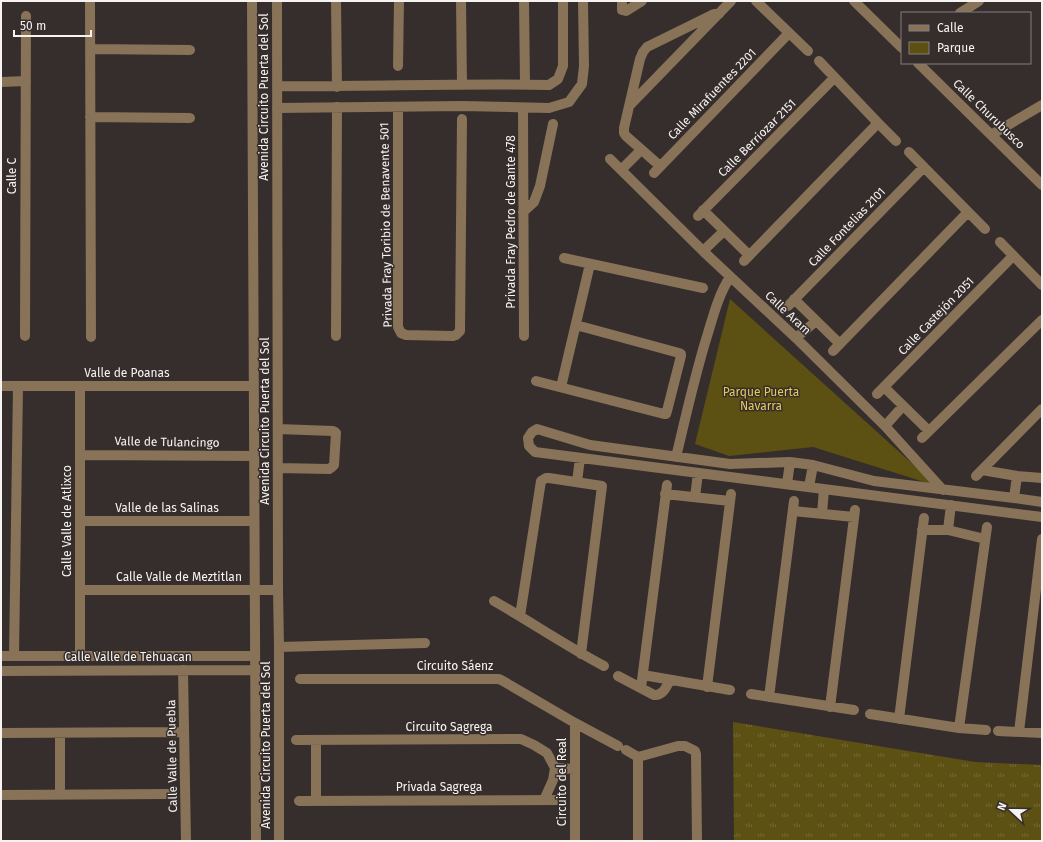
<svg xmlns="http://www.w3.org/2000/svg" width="1043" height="842" viewBox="0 0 1043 842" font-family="'Fira Sans',sans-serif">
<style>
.grass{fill:url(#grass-tufts)}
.green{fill:#5c5013}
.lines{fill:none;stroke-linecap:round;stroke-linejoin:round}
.minor{stroke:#887258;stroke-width:10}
.labels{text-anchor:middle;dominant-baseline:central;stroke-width:3;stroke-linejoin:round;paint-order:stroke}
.street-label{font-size:12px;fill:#f7f3f1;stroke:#352e2c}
.park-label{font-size:12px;fill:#e3cb59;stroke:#352e2c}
</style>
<defs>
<pattern id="grass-tufts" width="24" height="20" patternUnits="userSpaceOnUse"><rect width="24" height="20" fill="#5c5013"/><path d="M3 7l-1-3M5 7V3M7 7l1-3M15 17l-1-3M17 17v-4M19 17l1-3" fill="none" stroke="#746a36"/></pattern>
</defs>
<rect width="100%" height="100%" fill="#352e2c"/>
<path class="grass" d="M733 722 975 762 1042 765V841H734Z"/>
<path class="green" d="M730 299 937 486 813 447 729 456 695 444Z"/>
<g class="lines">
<path class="minor" d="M90 1 91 337
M252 1 256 841
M277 1 278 590 279 647V841
M336 1 337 87
M461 1 462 85
M524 1 525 84
M622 1V10L626 11 642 1
M756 1 808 51
M854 1 902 48
M960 13 979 1
M90 49 190 50
M819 61 878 123 896 141
M918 63 1042 185
M398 66 399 1
M1 82 26 81
M277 86C368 87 458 83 549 85L558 79 563 66V1
M629 106 731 1
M398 107V327L401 333 406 335 453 336 456 335 460 331 462 119
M277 108 462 106 549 108 569 102 582 84 584 66 583 1
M523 108 524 336
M90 117 190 118
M991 135 1042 105
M909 152 985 229
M610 159 703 251 796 338 885 426 943 490
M660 166 626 136 624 133V128L640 59 643 52 647 47 710 16 714 14H719
M621 170 641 150
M654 173 789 33
M703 210 749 255
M523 212 534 202 540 186 553 124
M698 216 834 78
M1000 242 1042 285
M703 251 724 231
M564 258 703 288
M744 261 878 123
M794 299 840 344
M788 306 924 167
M25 336 26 16
M336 336 337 107
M796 338 816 321
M833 351 968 212
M536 381 664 414H666L667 411 681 356V354L679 353 576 325
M1 386H254
M80 386V656
M561 387 590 264
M884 387 929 431
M877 394 1013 256
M885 426 903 406
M922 438 1042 320
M80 455 254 456
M676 457C686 416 695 374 708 333 714 313 719 294 730 277
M278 468 329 469 332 467 334 465 336 433 335 432 333 431 278 429
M982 470 1017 476 1042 478
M976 476 1042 409
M577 482 580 458
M787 484 790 462
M809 487 813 465
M665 494 730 501
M695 497 698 473
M1014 498 1017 476
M1042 502 1014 498 874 481 813 465 790 462 730 464 590 445 537 429 532 432 528 438 529 446 535 452 1042 517
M793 511 854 517
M822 514 824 489
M80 521H254
M922 530H948L985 539
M948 530 951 505
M80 590H278
M494 601C531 622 566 646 604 666
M520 616 541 481 546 478H549L602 486 581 654
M279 647 425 643
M1 656H255
M14 656 18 386
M183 670 186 841
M1 671 255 670
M643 675 730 690
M618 676 654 695C663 696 666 687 670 680
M300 679H499L503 681 575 723 618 746
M707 687 731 494
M641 688 667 485
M751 694 854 710
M769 697 794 501
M830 707 855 510
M870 714 959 728 986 730
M899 719 924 518
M575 723V841
M959 728 987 527
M998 731 1042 733
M1019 732 1042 539
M1 733 184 732
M60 733V794
M296 740 521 739 534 745 547 753 555 768 553 780 544 800
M626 750 638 757 678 746H685L695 751 696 754 697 841
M555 768 575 769
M1 795 171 794
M299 801 562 800
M316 801V740
M638 841V757"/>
</g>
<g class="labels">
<g class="street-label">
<text transform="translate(712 94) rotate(-46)">Calle Mirafuentes 2201</text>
<text transform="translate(264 97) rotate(-90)">Avenida Circuito Puerta del Sol</text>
<text transform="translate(989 114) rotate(44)">Calle Churubusco</text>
<text transform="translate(757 138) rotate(-45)">Calle Berriozar 2151</text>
<text transform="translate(12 176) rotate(-90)">Calle C</text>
<text transform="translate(511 222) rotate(-90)">Privada Fray Pedro de Gante 478</text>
<text transform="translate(386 225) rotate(-91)">Privada Fray Toribio de Benavente 501</text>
<text transform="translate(847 227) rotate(-46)">Calle Fontelias 2101</text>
<text transform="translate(788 313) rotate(43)">Calle Aram</text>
<text transform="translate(936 316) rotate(-46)">Calle Castejón 2051</text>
<text x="127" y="373">Valle de Poanas</text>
<text transform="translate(265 421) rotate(-90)">Avenida Circuito Puerta del Sol</text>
<text transform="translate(167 442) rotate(1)">Valle de Tulancingo</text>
<text x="167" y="508">Valle de las Salinas</text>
<text transform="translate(67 521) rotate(-90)">Calle Valle de Atlixco</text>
<text x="179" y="577">Calle Valle de Meztitlan</text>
<text x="128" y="657">Calle Valle de Tehuacan</text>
<text x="455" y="666">Circuito Sáenz</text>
<text x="449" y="727">Circuito Sagrega</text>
<text transform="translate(266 745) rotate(-90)">Avenida Circuito Puerta del Sol</text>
<text transform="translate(172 756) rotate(-91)">Calle Valle de Puebla</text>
<text transform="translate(562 782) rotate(-90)">Circuito del Real</text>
<text x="439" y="787">Privada Sagrega</text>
</g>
<g class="park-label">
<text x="761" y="392">Parque Puerta<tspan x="761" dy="14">Navarra</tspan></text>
</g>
</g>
<rect width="1043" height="842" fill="none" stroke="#f7f3f1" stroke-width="4"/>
<rect x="901" y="12" width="130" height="52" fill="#352e2c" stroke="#837d7b"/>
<rect x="909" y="25" width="20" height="6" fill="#887258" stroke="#837d7b"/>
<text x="937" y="32" font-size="12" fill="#f7f3f1">Calle</text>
<rect x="909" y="42" width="20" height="12" fill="#5c5013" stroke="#837d7b"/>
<text x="937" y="52" font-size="12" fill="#f7f3f1">Parque</text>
<g transform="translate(1011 810) rotate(292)" stroke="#352e2c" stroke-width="3" paint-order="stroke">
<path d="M0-3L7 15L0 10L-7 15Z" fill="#f7f3f1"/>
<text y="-6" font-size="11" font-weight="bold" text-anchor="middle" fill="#f7f3f1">N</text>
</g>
<path d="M14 30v6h77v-6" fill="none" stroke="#f7f3f1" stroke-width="2"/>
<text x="20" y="30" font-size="12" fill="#f7f3f1" stroke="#352e2c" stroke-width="3" paint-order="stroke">50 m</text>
</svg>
